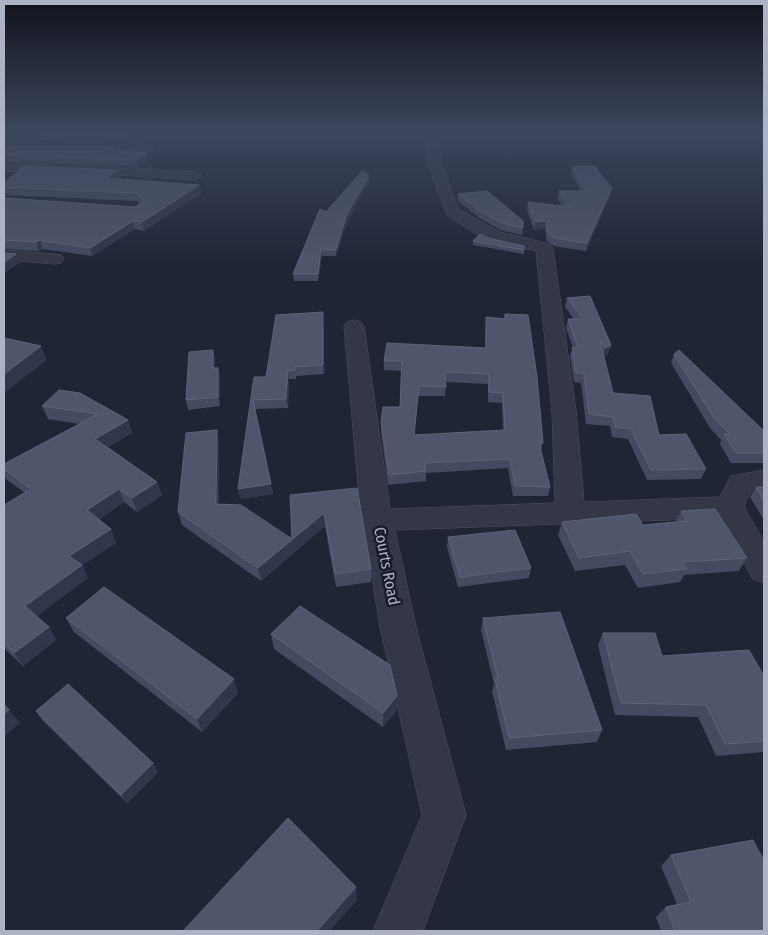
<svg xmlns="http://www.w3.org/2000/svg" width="768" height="935" viewBox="0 0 768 935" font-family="'Fira Sans Condensed',sans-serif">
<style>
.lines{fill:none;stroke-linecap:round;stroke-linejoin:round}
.minor-casing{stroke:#4e5262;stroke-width:1}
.major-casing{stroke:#3d4151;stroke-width:1}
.minor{fill:#333747;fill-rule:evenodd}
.major{fill:#515667;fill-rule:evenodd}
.wall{fill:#444a5f;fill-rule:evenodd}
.shaded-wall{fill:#31364a}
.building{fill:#4f556a;stroke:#5e6478;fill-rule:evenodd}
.labels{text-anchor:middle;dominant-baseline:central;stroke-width:5;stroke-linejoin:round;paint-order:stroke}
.near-street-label{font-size:16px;fill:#adb2c4;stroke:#191d2b}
</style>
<rect width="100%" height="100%" fill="#202536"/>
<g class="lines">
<g class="minor-casing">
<path id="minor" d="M414 131H426L439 144 442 164 458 209 500 232 550 244 553 248 576 411 584 502 720 497 731 476 764 470V490L751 491 744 507 764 542V583L753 579 720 518 395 530 416 627 466 815 423 931H373L422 815 380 627 359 496 344 326 347 322 354 320 361 322 364 326 390 509 555 503 552 411 536 251 488 240 469 230 446 214 428 164 427 145Z
M557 131H574L568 134 559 133Z
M4 143 148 144 154 148 148 152 4 151Z
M4 163 74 164 195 172 202 176 195 180 74 172 4 171Z
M4 250 55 254 61 255 64 259 61 263 55 264 4 260Z"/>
</g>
<g class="major-casing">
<path id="major" d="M4 131H19L4 139Z"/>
</g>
<use href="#minor" class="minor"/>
<use href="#major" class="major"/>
</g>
<path class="wall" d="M135 131 126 142 40 141 38 135Z
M4 146 116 150 149 159 138 166 4 161V162Z
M572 166 612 188 610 195 586 251 554 246 547 241 545 229 534 230 527 210 528 202 562 206 558 199 559 191H581L571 173Z
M119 170 121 177 118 179 199 185 201 193 144 231 135 229 92 256 43 249 39 251 4 249V198L135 207 140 204 137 201 4 195V183Z
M369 176V182L347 222 336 256H322L318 281H294L293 274 326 212Z
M458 194 523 228 522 235 501 230 481 219 458 201Z
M488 238 524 250V254L473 245V241Z
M567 298 611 345 608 354 604 357 613 393 659 435 706 469 701 479 647 480 628 439 612 437 610 426 586 424 581 383 574 382 570 356 573 347 566 328 568 319H574L565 307Z
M505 314 543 443 541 450 550 487 548 496H513L508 468 426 473V481L388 485 381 431V421L400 407 401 371 384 370V361L485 348 486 317 504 319ZM446 382 488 384V402L502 403 503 430 414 435 418 396H445Z
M323 321 324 374 296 376V379H289L288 408 255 409 273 494 240 499 238 489 254 377H266Z
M674 354 764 431V463H731L720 444 721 440 710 428 671 363Z
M215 359V368H218L220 377V406L188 410 186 400Z
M59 390 128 420 132 433 108 447 157 482 162 495 137 512 124 502 98 520 111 529 116 543 82 565 88 578 36 616 49 627 56 640 23 666 4 648V505L25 493 6 479 4 475V464L80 424 48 419 42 406Z
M219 443V504L292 539 357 488 371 569V582L336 587 325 526 261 581 182 525 178 512Z
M756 487H764V520L750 497Z
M681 511 747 558 739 571 684 575 680 582 638 588 625 565 575 571 558 535 562 522 643 525 676 522Z
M448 537 531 568 529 578 458 587 447 547Z
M66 618 238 693 202 732 74 632Z
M483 618 602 730 597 742 506 750 492 691 494 684 481 630Z
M603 633 662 656 764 676V752L716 756 698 717 615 715 598 645Z
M271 634 397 710 383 727 274 649Z
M36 711 153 763 158 772 127 803 42 720Z
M671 855 764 931H661L656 917 666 907 677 904 661 866Z"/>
<path class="shaded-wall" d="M129 131H135L126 142 125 136Z
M147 153 149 159 138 166 136 160Z
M119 170 121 177 107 185 105 178Z
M369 176V182L347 222 336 256V250L346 216Z
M199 185 201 193 144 231 142 222Z
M612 188 610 195 586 251 587 243Z
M133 221 135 229 92 256 90 248Z
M546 221 545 229 534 230 535 222Z
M40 240 43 249 39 251 36 242Z
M321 249 322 256 318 281V274Z
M16 254 20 263 4 273V262Z
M323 312V321L324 374 323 365Z
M611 345 608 354 603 357 605 348Z
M41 346 47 360 4 393V374Z
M213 350 215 359V378L213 368Z
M218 368 220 377V406L218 397Z
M288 370 289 379 288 408 286 399Z
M128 420 132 433 100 452 95 439Z
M217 430 219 443V517L216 504Z
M157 482 162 495 137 512 132 498Z
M271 484 273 494 240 499 238 489Z
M119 489 124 502 93 523 87 510Z
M324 513 325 526 261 581 258 568Z
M111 529 116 543 82 565 88 578 33 619 25 606 69 556Z
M49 627 56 640 23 666 14 653Z
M234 679 238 693 202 732 197 719Z
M397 696V710L383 727V713Z
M9 710 20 723 4 736V714Z
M153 763 158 772 127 803 121 795Z
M356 887 357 900 330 931H317Z"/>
<path class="building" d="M44 131H129L125 136 38 135Z
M4 146 115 147 113 150 147 153 136 160 4 155Z
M24 166 119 170 105 178 199 185 142 222 133 221 90 248 40 240 36 242 4 240V198L135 207 145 201 135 193 4 187V183Z
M572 166H594L612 188 587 243 555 238 548 233 546 221 535 222 528 202 569 207 559 191H587Z
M362 171 369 176 346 216 336 250 321 249 318 274H293L320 209 326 212Z
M487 191 523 221V228L502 223 482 212 458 194Z
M480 234 488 238 524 246V250L473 241Z
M4 253 16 254 4 262Z
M590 296 611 345 605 348 600 341 613 393 650 396 659 435 686 434 706 469 651 470 631 429 615 427 613 417 589 414 584 373H576L572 347 578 348 568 319H583L567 298Z
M323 312V365L295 367V370H288L286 399 253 400 271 484 238 489 254 377H266L276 315Z
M505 314 528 315 537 377 543 443H539L550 487 515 486 510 459 424 463 426 471 389 475 381 421 383 407H400L402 361H384L387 343 486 348V317L505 319ZM445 372 489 374V392L503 393 505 430 414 435 419 386 446 387Z
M4 338 41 346 4 374Z
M213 350V368H218V397L186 400 189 352Z
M679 350 764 431V453H736L724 434H730L714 418 674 354Z
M59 390 80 393 128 420 95 439 157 482 132 498 119 489 87 510 111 529 69 556 82 565 25 606 49 627 14 653 4 643V505L31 489 4 469V464L98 414 42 406Z
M217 430 216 504 241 505 292 539 290 495 357 488 371 569 335 574 324 513 258 568 178 512 186 433Z
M756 487H764V501Z
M715 509 747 558 682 562 687 569 643 574 630 551 579 558 562 522 636 514 643 525 687 521 681 511Z
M515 530 531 568 460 577 448 537Z
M104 587 234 679 197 719 66 618Z
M300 606 390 665 397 696 383 713 271 634Z
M560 612 602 730 509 738 495 679H498L483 618Z
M603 633H655L662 656 749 650 764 676V741L725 744 706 705 621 703Z
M68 684 153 763 121 795 36 711Z
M4 704 9 710 4 714Z
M288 818 356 887 317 931H183Z
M753 840 764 861V931H675L666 907 691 902 671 855Z"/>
<linearGradient id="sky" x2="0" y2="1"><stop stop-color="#12141e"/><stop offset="0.5" stop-color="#3c465d"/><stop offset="1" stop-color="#3c465d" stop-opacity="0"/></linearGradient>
<rect width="768" height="262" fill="url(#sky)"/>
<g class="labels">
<g class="near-street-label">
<text transform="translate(387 566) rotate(79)">Courts Road</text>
</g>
</g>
<rect width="768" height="935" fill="none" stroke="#adb2c4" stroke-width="10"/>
</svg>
